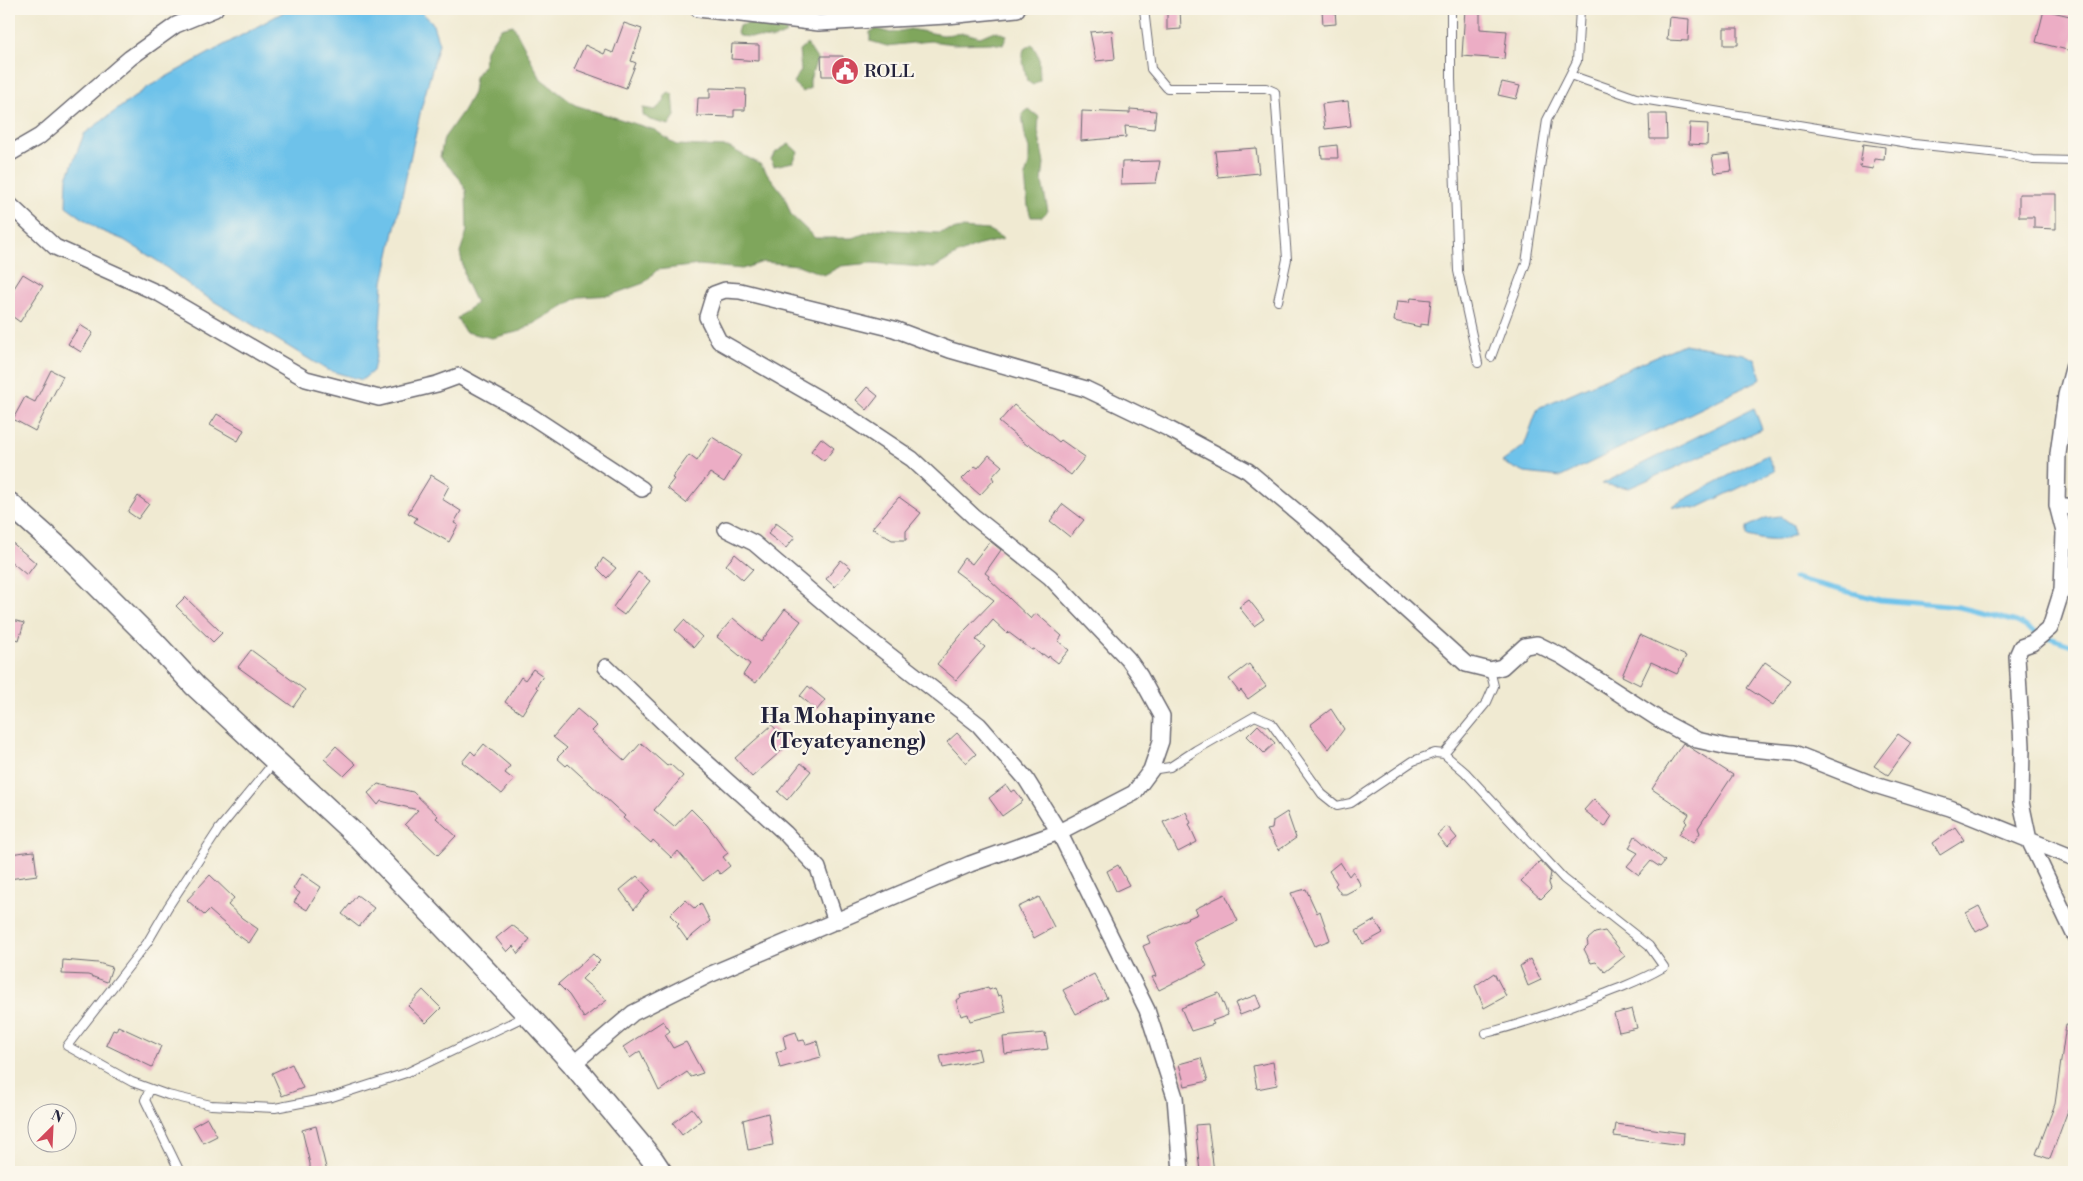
<svg xmlns="http://www.w3.org/2000/svg" width="2083" height="1181" viewBox="0 0 2083 1181" font-family="'Libre Bodoni',serif">
<style>
.forest{fill:#7fa65c;stroke:#50644c}
.water{fill:#6ec2ea;stroke:#487292}
.lines{fill:none;stroke-linecap:round;stroke-linejoin:round}
.stream{stroke:#6ec2ea;stroke-width:5}
.building{fill:#ecadc5}
.lane-casing{stroke:#6a6870;stroke-width:10}
.street-casing{stroke:#6a6870;stroke-width:18}
.secondary-casing{stroke:#6a6870;stroke-width:24}
.lane{stroke:#fff;stroke-width:8}
.street{stroke:#fff;stroke-width:15}
.secondary{stroke:#fff;stroke-width:21}
.labels{text-anchor:middle;dominant-baseline:central;stroke-width:4.5;stroke-linejoin:round;paint-order:stroke}
.poi-label{font-size:18px;fill:#22223b;stroke:#fbf7ec;text-anchor:start}
.district-label{font-size:22px;font-weight:bold;fill:#22223b;stroke:#fbf7ec}
</style>
<rect width="100%" height="100%" fill="#fbf7ec"/>
<filter id="ink" filterUnits="userSpaceOnUse"><feTurbulence type="fractalNoise" baseFrequency=".02" numOctaves="2"/><feDisplacementMap in="SourceGraphic" scale="10" xChannelSelector="R" yChannelSelector="G"/><feConvolveMatrix kernelMatrix="1 2 1 2 8 2 1 2 1" color-interpolation-filters="sRGB"/></filter>
<filter id="wash" filterUnits="userSpaceOnUse"><feTurbulence type="fractalNoise" baseFrequency=".0096" numOctaves="4" result="noise"/><feDisplacementMap in="SourceGraphic" scale="20" xChannelSelector="R" yChannelSelector="G"/><feGaussianBlur stdDeviation="1.12" result="paint"/><feColorMatrix in="noise" values="0 0 0 0 0 0 0 0 0 0 0 0 0 0 0 0 0 1.4 0 .05"/><feComposite in="paint" operator="in"/></filter>
<g filter="url(#wash)">
<rect width="100%" height="100%" fill="#f0ead2"/>
<path class="forest" d="M750 23 785 29 787 33 773 39 739 36 737 33 739 26Z
M513 25 541 79 575 105 655 130 676 145 728 147 760 164 784 195 791 215 815 238H852L878 229 939 233 961 228 989 230 1004 239 976 246 956 255 934 268 872 263 841 266 824 275 798 265 763 262 742 269 699 265 657 270 644 283 611 295 579 297 521 331 492 338 465 332 457 318 476 303 466 282 460 252 467 231 466 191 460 179 440 157 444 138 463 111 473 93 475 77 484 64 486 50 501 28Z
M876 29 891 33 910 29 943 35 965 33 980 37 994 31 1007 35 1003 45 991 43 954 44 930 41 887 46 870 41V32Z
M807 44 817 59 810 80V88L802 92 793 82 801 71 799 51Z
M1032 44 1039 57 1040 80 1033 85 1027 81 1022 57 1024 49Z
M669 92 673 95 675 116 669 125 650 120 643 115V108L655 110 664 102 665 95Z
M1029 109 1039 117 1038 131 1044 163 1042 182 1048 211 1042 217H1031L1028 207 1025 176 1029 164V149L1025 137 1022 114Z
M789 144 798 152 793 162 774 166 771 159 776 152Z"/>
<path class="water" d="M289 9H418L432 22 439 44 421 109 383 282 379 343 373 371 362 380 327 370 197 291 159 262 124 240 99 230 66 206 67 178 84 134 148 87Z
M1684 344 1744 354 1756 360 1761 379 1561 477 1525 473 1502 462 1524 446 1538 408Z
M1754 408 1762 429 1629 488 1602 484Z
M1767 455 1775 471 1695 509 1672 506Z
M1780 516 1793 525 1794 534C1778 544 1764 540 1747 536V527L1766 518Z"/>
<g class="lines">
<path class="stream" d="M1794 578 1880 600 1959 607 2017 622 2041 635 2074 646"/>
</g>
<g id="blocks">
<path class="building" d="M1167 9H1180L1181 29 1167 30Z
M1322 9H1335L1336 24 1323 25Z
M1465 9H1480V29L1507 31 1504 59 1462 56Z
M2044 10 2074 17V37L2071 51 2036 42Z
M1669 17 1689 19 1688 41 1667 40Z
M624 23 642 29 631 61 636 63 626 88 574 69 585 45 604 54 606 50 613 53Z
M1724 28H1738V45H1724Z
M1112 30 1115 59 1096 61 1090 32Z
M732 44 759 45V61L731 59Z
M821 56H843V76H822Z
M1502 82 1520 86 1516 99 1498 95Z
M710 88 746 89 745 110H734V117L697 116 698 98H710Z
M1348 101 1351 126 1325 129 1322 104Z
M1130 109 1156 111 1154 129 1125 126 1126 137 1081 141 1082 111 1130 113Z
M1649 114H1666L1667 139H1650Z
M1690 123 1708 124 1707 145 1689 144Z
M1863 144 1885 147 1884 160 1874 159 1873 169 1860 167Z
M1337 145 1338 158H1322L1321 147Z
M1256 148 1259 173 1218 177 1215 151Z
M1730 154 1732 171 1715 173 1712 156Z
M1160 161 1156 183 1121 184 1122 162Z
M2019 194H2056V229L2034 228V217H2019Z
M23 274 43 286 20 322 9 314V296Z
M1411 298 1431 300 1428 325 1420 324V327L1394 321 1397 301 1410 302Z
M80 325 93 333 81 352 68 344Z
M51 370 63 376 35 431 13 419 25 397 35 402Z
M867 387 878 396 867 410 856 400Z
M1014 405 1059 442 1061 440 1085 457 1071 475 1029 444 1028 446 999 422Z
M217 414 244 430 238 441 210 425Z
M712 437 741 455 724 482 710 473 686 503 667 488 674 479 672 478 689 455 697 461Z
M821 438 834 448 824 461 811 451Z
M989 455 1002 466 992 477 994 480 980 495 962 479 975 466 978 468Z
M431 475 449 486 442 499 461 511 454 523 458 525 449 542 414 522 417 518 408 513Z
M138 496 149 504 138 519 128 512Z
M899 497 921 513 906 531V540H892L872 528Z
M1063 504 1084 520 1070 537 1050 521Z
M776 523 795 537 786 548 768 534Z
M9 540 36 563 27 575 9 560Z
M990 541 1001 550 985 573 989 576 988 578 1031 619 1036 613 1062 636 1058 641 1069 650 1058 663 1049 656 1048 658 1043 654 1041 655 1034 649 1032 650 1008 632 1007 633 993 620 976 640 985 647 956 680 937 664 965 630 994 600 955 571 964 558 972 564Z
M735 554 753 569 743 580 726 565Z
M603 558 616 568 607 578 597 568Z
M841 560 851 568 835 587 826 579Z
M638 572 650 581 624 615 613 607Z
M185 597 222 633 213 642 176 606Z
M1249 600 1264 619 1254 626 1239 607Z
M785 609 801 621 756 683 743 675 750 664 717 637 733 618 761 642Z
M9 619 24 623 19 640 9 637Z
M684 620 702 637 694 647 675 630Z
M1640 635 1686 656 1677 674 1651 662 1640 685 1622 676Z
M251 650 305 690 293 707 238 667Z
M1765 662 1791 680 1773 705 1747 688Z
M1249 664 1266 686 1248 699 1241 690 1239 692 1229 679Z
M533 669 543 676 536 687 538 689 522 714 505 702 521 677 525 680Z
M808 686 825 700 817 710 800 696Z
M577 709 597 726 592 731 625 761 641 743 667 766 670 764 683 776 654 810 674 827 691 809 707 825 728 853 723 857 730 866 720 874 717 870 703 881 678 851 672 858 653 840 651 843 623 818 625 816 568 764 566 766 557 758 567 748 553 737Z
M1331 709 1344 729 1329 749 1310 725Z
M772 725 789 744 752 777 735 758Z
M1258 725 1275 743 1264 753 1247 736Z
M957 733 976 754 966 763 947 742Z
M1898 734 1911 743 1888 775 1874 766Z
M1683 743 1733 775 1698 828 1700 833 1693 843 1679 834 1687 823 1685 821 1689 814 1652 789Z
M484 744 510 766 505 773 514 780 502 794 462 762 471 751 475 755Z
M336 746 356 764 344 776 324 759Z
M801 763 811 771 787 800 778 792Z
M378 784 413 792 438 816 436 818 456 836 438 855 405 824 418 810 381 801 378 805 368 793Z
M1006 785 1011 792 1015 790 1023 801 1002 816 989 798Z
M1594 799 1612 816 1605 827 1584 810Z
M1186 812 1191 823 1189 824 1197 842 1178 852 1163 822Z
M1287 812 1296 838 1279 850 1267 830 1272 829 1273 821Z
M1447 826 1457 838 1447 847 1437 835Z
M1955 827 1964 840 1940 855 1933 843Z
M1635 836 1665 861 1660 867 1651 861 1639 875 1627 866 1638 853 1629 848Z
M34 851 37 875 9 879V854Z
M1540 861 1551 873 1549 883 1551 889 1541 899 1521 881Z
M1340 862 1349 876 1353 871 1361 886 1346 894H1341L1335 885 1337 883 1329 871Z
M1118 865 1129 885 1116 891 1107 871Z
M302 874 321 887 307 910 294 902 300 893 293 889Z
M210 875 234 898 228 905 242 918 258 929 249 943 235 933 209 910 204 915 187 900Z
M637 876 650 890 634 909 620 890Z
M1306 889 1317 913 1320 911 1330 940 1315 946 1291 893Z
M1225 894 1238 921 1194 942 1207 966 1159 990 1152 977 1156 976 1143 946 1150 943 1147 936 1198 914 1195 909Z
M357 895 374 908 359 927 342 914Z
M1039 897 1054 927 1034 938 1018 907Z
M685 900 695 909 701 903 710 921 687 940 677 926 679 924 670 915Z
M1979 906 1989 925 1976 932 1966 913Z
M1375 920 1383 933 1363 944 1356 931Z
M512 925 530 939 518 954 513 946 507 952 496 938Z
M1605 931 1625 956 1605 972 1596 962 1591 963 1584 949 1588 945 1587 940 1595 933Z
M593 954 600 961 582 979 607 1000 584 1018 569 995 558 984Z
M1530 959 1541 980 1528 986 1520 966Z
M63 960 98 963 112 967 107 982 88 975 62 974Z
M1494 973 1506 996 1484 1008 1475 986Z
M1094 974 1107 998 1076 1014 1063 990Z
M988 987 989 990 995 988 998 996 1001 995 1006 1012 970 1021 968 1014 961 1016 956 1000 961 998 960 995Z
M423 990 441 1008 426 1023 408 1006Z
M1219 993 1228 1015 1212 1021 1214 1024 1191 1031 1181 1008Z
M1256 995 1261 1007 1240 1015 1235 1003Z
M1632 1009 1637 1028 1619 1032 1614 1014Z
M663 1021 670 1031 665 1035 673 1048 686 1042 703 1073 691 1077 687 1072 659 1091 640 1051 630 1058 623 1047Z
M2066 1025 2074 1026V1094L2050 1159 2036 1154 2055 1104Z
M118 1026 161 1046 152 1067 106 1045 113 1030 116 1031Z
M796 1032 799 1041 804 1040 806 1044 817 1041 821 1057 780 1068 776 1052 786 1049 783 1036Z
M1045 1033 1048 1049 1005 1054 1003 1037Z
M978 1048 981 1060 943 1068 940 1056Z
M1201 1058 1208 1081 1185 1086 1179 1064Z
M1273 1062 1277 1085 1257 1089 1253 1066Z
M292 1064 303 1088 282 1096 272 1073Z
M692 1108 701 1120 682 1135 673 1123Z
M768 1113 773 1145 748 1150 743 1120Z
M207 1118 217 1136 203 1143 193 1126Z
M1208 1124 1214 1172H1200L1195 1125Z
M1616 1124 1684 1133 1683 1145 1614 1136Z
M316 1126 327 1172H310V1164L302 1130Z"/>
</g>
</g>
<g filter="url(#ink)">
<use href="#blocks" fill-opacity="0" stroke="#6a6870" stroke-width="1"/>
<g class="lines">
<g class="lane-casing">
<path id="lane" d="M1144 9 1151 69 1167 88H1266L1275 92 1287 259 1278 301
M1451 9V79L1458 271 1478 363
M1570 75 1636 98 1914 144 2009 154 2033 160 2074 161
M1491 357 1526 263 1547 120 1577 61 1580 9
M1444 754 1487 702 1494 686 1490 670
M275 761 219 829 168 907 147 943 67 1046 132 1082 168 1095 211 1105 275 1108 332 1097 406 1073 526 1016
M1151 770 1170 767 1196 750 1255 716 1271 723 1322 794 1337 806 1351 803 1413 761 1435 753 1444 754 1465 772 1564 879 1649 946 1664 967C1638 982 1610 992 1582 1002 1550 1014 1519 1025 1486 1033
M150 1089 145 1100 180 1172"/>
</g>
<g class="street-casing">
<path id="street" d="M698 9 819 23 947 16 1017 9
M9 154 40 136 130 58 176 25 215 9
M9 204 55 247 160 294 306 379 379 398 437 384 459 376 528 414 642 489
M2074 365 2066 395 2058 454 2057 505 2064 532 2062 590 2050 628 2032 643 2021 647 2017 656 2022 746 2021 802 2029 840 2074 934
M2057 505 2074 507
M726 529 754 543 843 619 979 725 1026 779 1059 832 1147 1010 1175 1097 1181 1172
M606 667 686 744 785 833 818 868 836 922
M573 1064 633 1013 709 975 970 864 1059 832 1134 793 1151 770 1161 741 1162 716 1140 676 1128 659 1050 577 973 516 912 459 837 409 719 341 707 317 714 294 725 290 740 291 894 329 950 350 1086 389 1167 428 1248 471 1316 528 1466 664 1490 670 1502 667 1525 646 1537 644 1561 656 1663 722 1697 740 1728 747 1794 753 1875 785 1950 808 2074 858"/>
</g>
<g class="secondary-casing">
<path id="secondary" d="M9 503 65 553 153 641 195 686 358 837 528 1015 573 1064 653 1160 661 1172"/>
</g>
<use href="#lane" class="lane"/>
<use href="#street" class="street"/>
<use href="#secondary" class="secondary"/>
</g>
</g>
<defs>
<g id="civic-disc" transform="scale(1.4375)"><circle r="9.5" fill="#d1495b" stroke="#fbf7ec"/><path d="M-.6-6.5H3V-4.5H.6V-3L4-1V1h2V6H-6V1h2V-1L-.6-3ZM-1.2 2.5V6h2.4V2.5Z" fill="#fff"/></g>
</defs>
<g fill-rule="evenodd">
<use href="#civic-disc" x="845" y="71"/>
</g>
<g class="labels">
<g class="poi-label">
<text x="864" y="71">ROLL</text>
</g>
<g class="district-label">
<text x="848" y="716">Ha Mohapinyane<tspan x="848" dy="25">(Teyateyaneng)</tspan></text>
</g>
</g>
<rect width="2083" height="1181" fill="none" stroke="#fbf7ec" stroke-width="30"/>
<g transform="translate(52 1128) rotate(24)"><circle r="24" fill="#fbf7ec" stroke="#a4a2a5"/>
<path d="M0-4L9 19L0 12L-9 19Z" fill="#d1495b"/>
<text y="-8" font-size="14" font-weight="bold" text-anchor="middle" fill="#22223b">N</text>
</g>
</svg>
